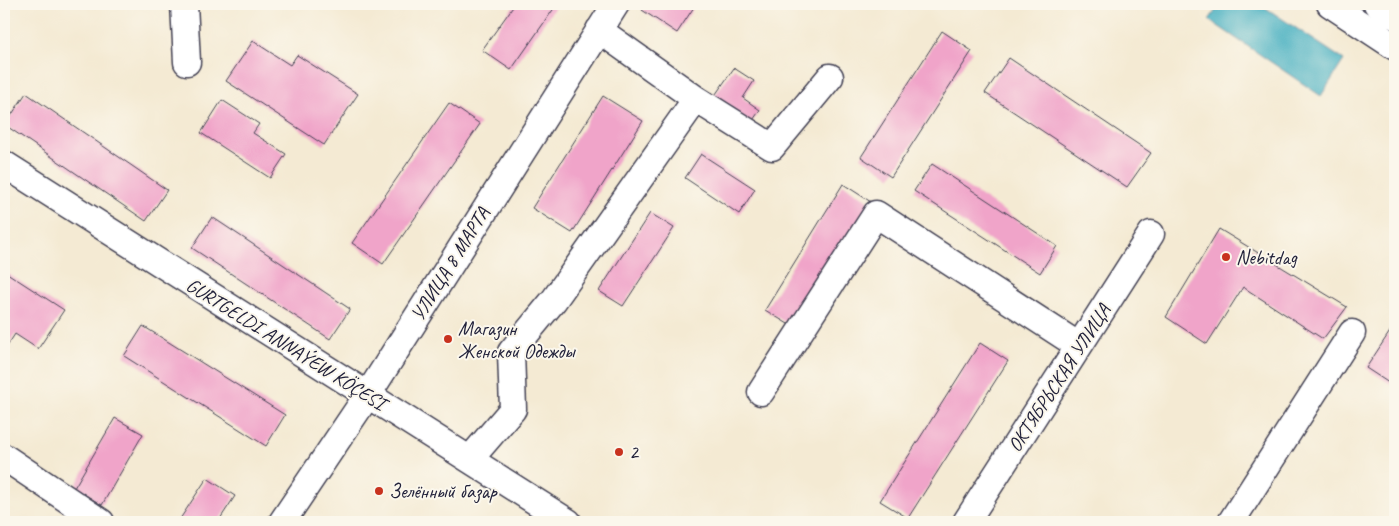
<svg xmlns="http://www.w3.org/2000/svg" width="1399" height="526" viewBox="0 0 1399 526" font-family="Caveat,sans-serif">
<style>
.water{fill:#42aec0;stroke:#32687e}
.building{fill:#f0a4c9}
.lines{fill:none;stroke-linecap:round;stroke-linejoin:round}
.minor-casing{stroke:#424052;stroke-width:29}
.minor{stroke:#fff;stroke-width:26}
.poi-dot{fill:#c8321e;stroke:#fbf7ec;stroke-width:2}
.labels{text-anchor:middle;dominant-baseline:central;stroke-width:4;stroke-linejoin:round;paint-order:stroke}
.poi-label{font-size:20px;fill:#22223b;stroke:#fbf7ec;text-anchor:start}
.street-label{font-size:20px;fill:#22223b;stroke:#fbf7ec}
</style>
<rect width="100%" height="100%" fill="#fbf7ec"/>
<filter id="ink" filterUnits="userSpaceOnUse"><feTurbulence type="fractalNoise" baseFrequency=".02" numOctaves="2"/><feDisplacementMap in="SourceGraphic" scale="10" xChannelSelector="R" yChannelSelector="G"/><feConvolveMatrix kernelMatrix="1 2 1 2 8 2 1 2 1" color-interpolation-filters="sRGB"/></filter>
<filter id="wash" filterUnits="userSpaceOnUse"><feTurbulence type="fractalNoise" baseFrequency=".0096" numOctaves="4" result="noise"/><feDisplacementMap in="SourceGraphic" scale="20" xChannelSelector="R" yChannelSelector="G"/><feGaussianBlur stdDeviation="1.12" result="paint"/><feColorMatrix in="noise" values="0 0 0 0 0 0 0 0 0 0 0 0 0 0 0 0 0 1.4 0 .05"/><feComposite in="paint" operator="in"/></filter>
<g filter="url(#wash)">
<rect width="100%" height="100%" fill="#f4ead3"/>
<path class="water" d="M1220 4H1260L1344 60 1321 96 1209 20Z"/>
<g id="blocks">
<path class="building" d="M515 4H557L511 70 482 50Z
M646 4H696L677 33 642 10Z
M942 31 972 51 891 177 861 157Z
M253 41 290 65 297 55 358 94 324 145 226 81Z
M1009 58 1151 153 1127 187 985 93Z
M734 68 754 81 743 98 760 110 749 126 711 101Z
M26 93 167 190 146 221 5 125Z
M603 96 643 121 572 233 532 208Z
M222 100 259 124 253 133 286 154 270 178 201 133Z
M449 103 480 124 383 264 352 243Z
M701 154 755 189 739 214 685 178Z
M932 164 1057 246 1040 273 914 191Z
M843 184 871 202 793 327 765 310Z
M650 213 674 228 623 306 599 291Z
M212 217 350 309 330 339 192 248Z
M1219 229 1347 307 1323 339 1243 287 1207 344 1166 317Z
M4 271 64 310 38 349 15 334 4 351Z
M1395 324V387L1366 368Z
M143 326 285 415 266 446 124 356Z
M980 343 1008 361 908 518 880 501Z
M115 418 143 434 102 505 74 488Z
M207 478 235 496 218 522H178Z"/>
</g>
</g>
<g filter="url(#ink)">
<use href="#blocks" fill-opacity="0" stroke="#424052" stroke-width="1"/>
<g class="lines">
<g class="minor-casing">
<path id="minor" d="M184 4 187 62
M1330 4 1395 47
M1377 4 1395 16
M696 99 772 147 830 77
M4 164 568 522
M761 392 876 214 1079 346
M4 457 101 522
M470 459 513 409 511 352 554 300 696 99 599 30
M282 522 367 396 616 4
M966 522 1151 234
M1231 522 1352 333"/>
</g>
<use href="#minor" class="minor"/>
</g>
</g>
<g class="poi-dot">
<circle cx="1226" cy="257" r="5"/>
<circle cx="448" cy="339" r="5"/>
<circle cx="619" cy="452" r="5"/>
<circle cx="379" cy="491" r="5"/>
</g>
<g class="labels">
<g class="poi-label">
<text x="1236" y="257">Nebitdag</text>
<text x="458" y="328">Магазин<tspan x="458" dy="23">Женской Одежды</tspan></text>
<text x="629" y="452">2</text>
<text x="389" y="491">Зелённый базар</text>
</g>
<g class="street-label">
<text transform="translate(450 264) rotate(-58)">УЛИЦА 8 МАРТА</text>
<text transform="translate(286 344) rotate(32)">GURTGELDI ANNAÝEW KÖÇESI</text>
<text transform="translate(1059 378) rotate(-57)">ОКТЯБРЬСКАЯ УЛИЦА</text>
</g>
</g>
<rect width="1399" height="526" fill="none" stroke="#fbf7ec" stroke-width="20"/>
</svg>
